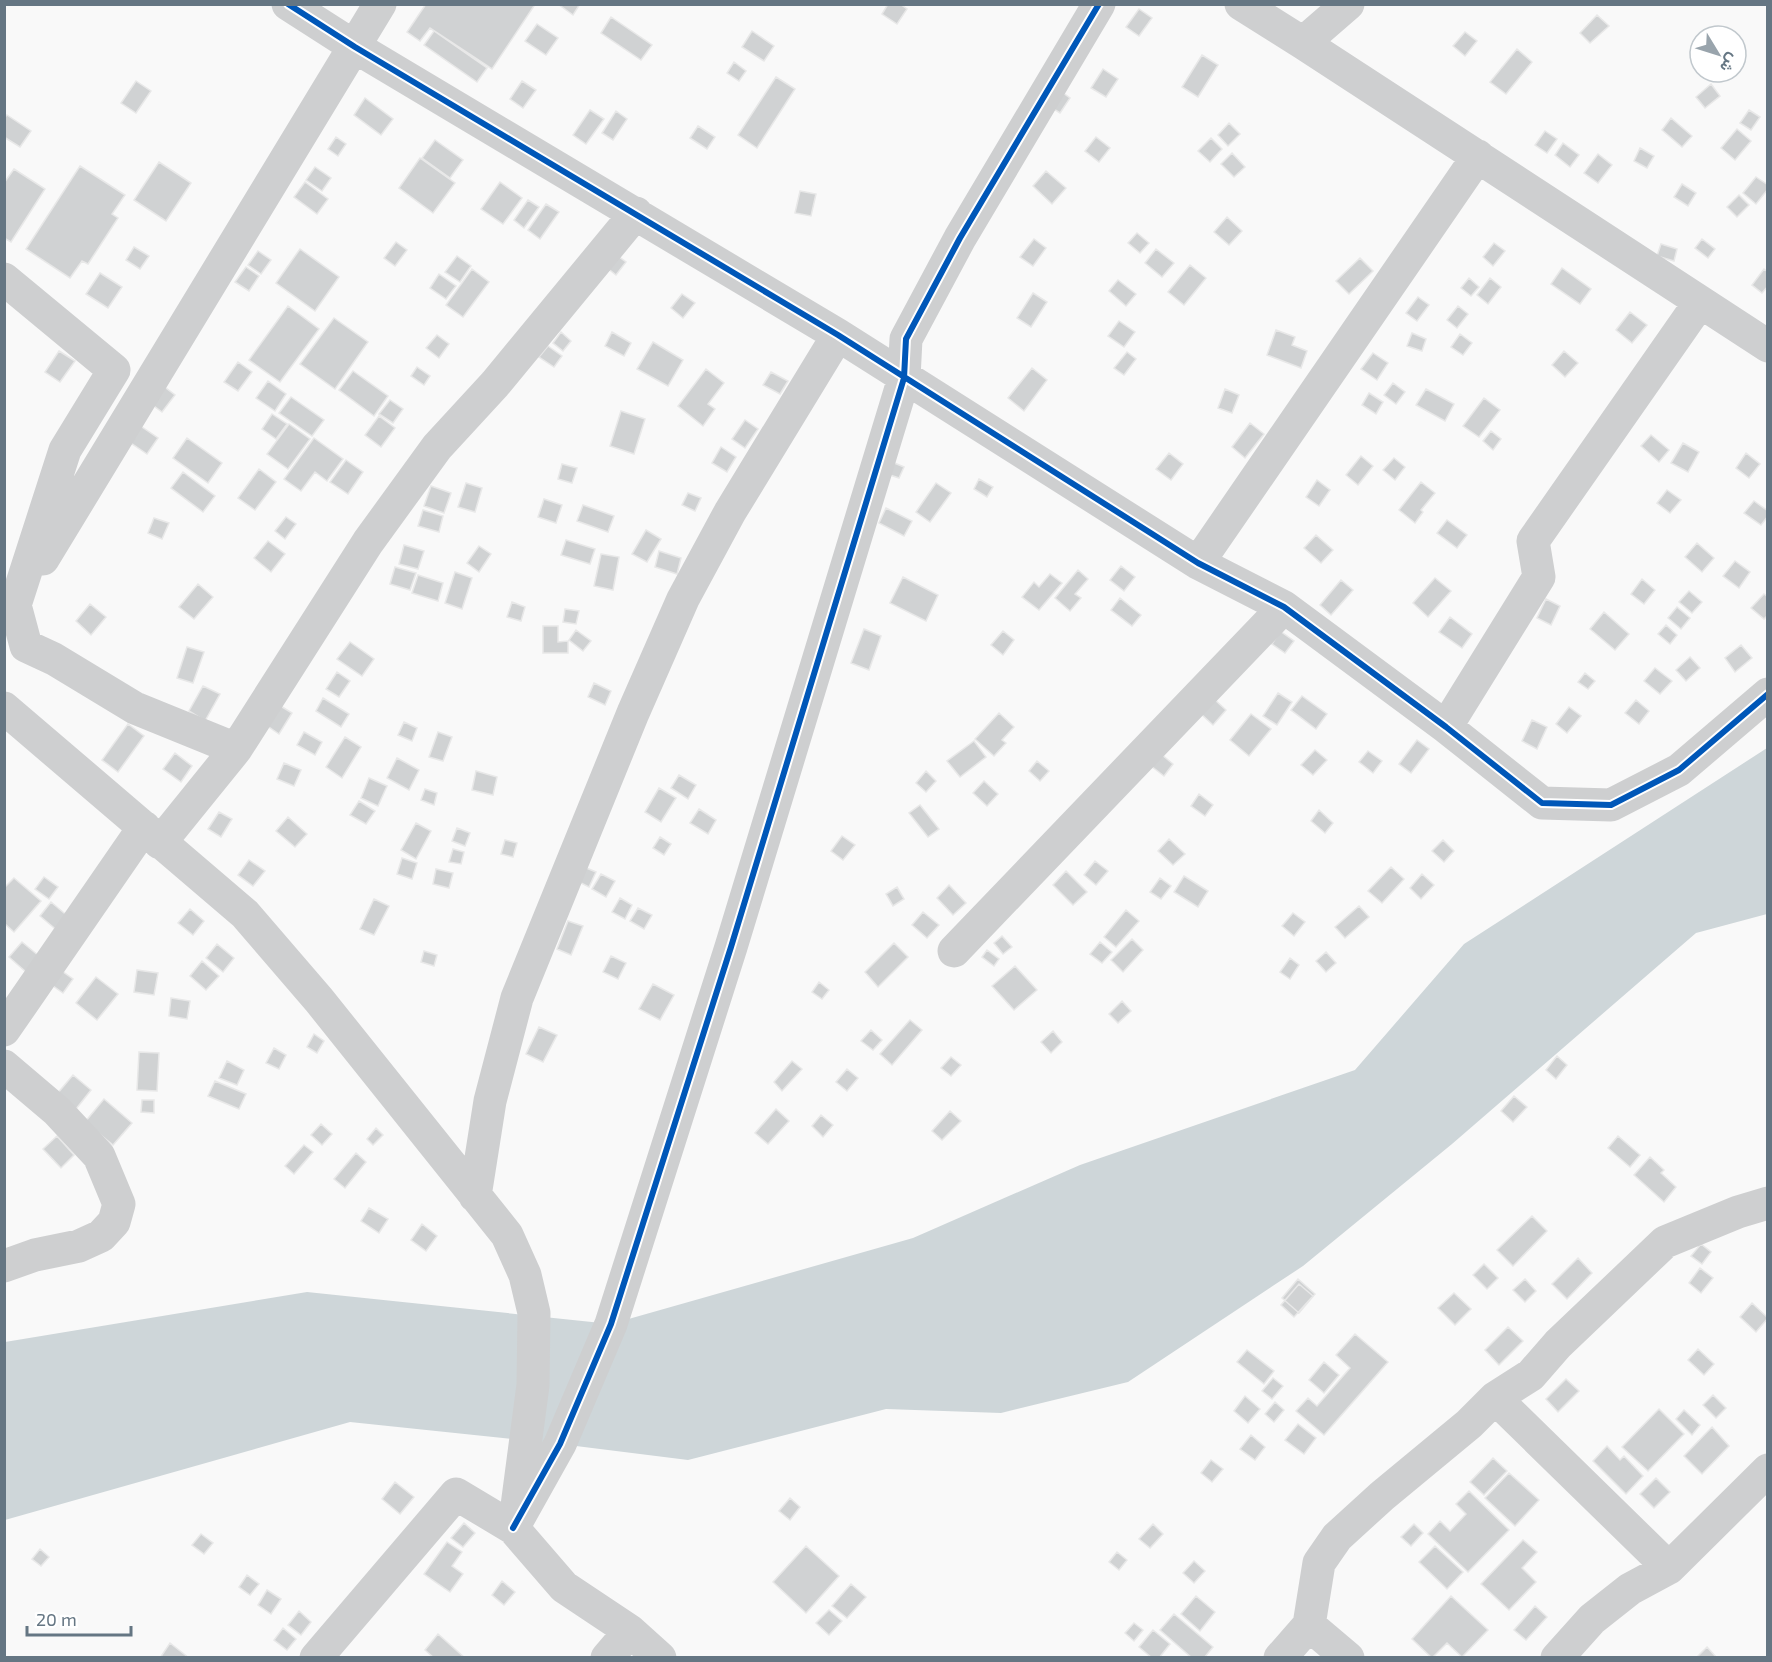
<svg xmlns="http://www.w3.org/2000/svg" width="1772" height="1662" viewBox="0 0 1772 1662" font-family="'Exo 2',Vazirmatn,sans-serif">
<style>
.water{fill:#ced6d9}
.building{fill:#d0d2d3;stroke:#e8e8e8;stroke-width:1.5}
.lines{fill:none;stroke-linecap:round;stroke-linejoin:round}
.minor{stroke:#cecfd0;stroke-width:33}
.cycleway-casing{stroke:#fff;stroke-width:10}
.cycleway{stroke:#0057b8;stroke-width:6}
</style>
<rect width="100%" height="100%" fill="#f9f9f9"/>
<path class="water" d="M1767 748V914L1696 933 1452 1144 1303 1266 1128 1382 1001 1413 886 1409 688 1460 560 1444 350 1422 5 1520V1342L307 1292 611 1324 913 1238 1080 1165 1355 1070 1464 944Z"/>
<path class="building" d="M426 4H531L534 6 492 69 430 28 420 41 407 32Z
M558 4H580L573 15Z
M888 4H900L907 9 897 24 882 14Z
M1139 9 1152 18 1139 36 1126 27Z
M1597 15 1609 26 1590 43 1580 33Z
M611 17 652 45 641 60 601 33Z
M537 24 558 38 546 55 525 41Z
M434 31 487 68 477 82 424 45Z
M752 31 774 46 764 61 742 47Z
M1465 32 1477 41 1465 56 1453 46Z
M1517 49 1532 62 1506 94 1490 82Z
M1202 55 1218 65 1198 97 1182 87Z
M734 62 746 71 739 81 727 73Z
M1103 69 1118 79 1106 97 1091 88Z
M776 77 795 89 757 148 738 135Z
M136 81 151 91 136 113 121 103Z
M522 81 536 90 523 108 510 99Z
M1711 84 1720 96 1705 108 1696 97Z
M1059 90 1070 98 1060 113 1049 106Z
M365 98 393 119 381 135 354 115Z
M590 110 604 119 586 144 573 135Z
M1749 110 1760 117 1751 130 1740 123Z
M616 111 627 119 613 140 602 133Z
M7 115 31 131 20 147 4 137V118Z
M1671 118 1692 136 1682 147 1662 130Z
M1229 123 1240 134 1228 146 1218 135Z
M698 126 715 137 707 149 690 138Z
M1737 129 1751 141 1735 160 1721 148Z
M1545 131 1557 139 1547 153 1535 145Z
M336 137 346 144 338 156 328 149Z
M1096 137 1110 148 1099 162 1085 151Z
M1211 138 1222 149 1210 162 1198 151Z
M435 140 463 160 450 178 422 158Z
M1563 143 1579 155 1570 167 1555 155Z
M1640 148 1654 156 1647 168 1634 161Z
M1232 153 1245 167 1234 177 1221 164Z
M1598 154 1612 165 1598 183 1584 173Z
M420 158 455 183 433 213 399 188Z
M159 162 191 183 166 221 134 200Z
M80 166 125 195 112 214 118 218 88 264 82 261 70 278 26 249Z
M315 167 331 178 322 191 306 180Z
M14 169 45 189 11 242 4 238V183Z
M1046 171 1066 188 1052 204 1033 186Z
M1756 177 1768 185V189L1756 204 1743 193Z
M305 182 328 199 317 214 294 197Z
M500 182 522 198 503 224 481 209Z
M1682 184 1696 193 1688 206 1674 197Z
M800 191 816 194 811 216 795 213Z
M1739 195 1749 205 1737 217 1727 207Z
M528 200 539 207 524 228 514 220Z
M546 204 559 212 540 239 528 230Z
M1227 217 1242 231 1229 245 1214 232Z
M1137 233 1149 243 1140 253 1128 243Z
M1034 239 1046 248 1033 266 1020 257Z
M1702 239 1715 249 1708 258 1695 248Z
M396 242 407 250 395 266 384 258Z
M1494 243 1505 251 1493 266 1483 257Z
M1661 244 1677 249 1674 261 1657 256Z
M134 247 149 256 140 269 126 260Z
M300 249 339 277 315 311 276 283Z
M1156 249 1174 263 1162 277 1145 263Z
M258 251 271 260 261 274 248 265Z
M615 254 626 262 616 275 606 267Z
M457 256 471 266 460 282 445 272Z
M1360 258 1373 271 1349 294 1336 281Z
M1190 265 1206 278 1184 305 1168 292Z
M246 267 259 276 249 291 235 282Z
M1562 268 1591 289 1580 304 1551 284Z
M472 269 489 282 463 317 446 305Z
M1764 269 1768 272V286L1762 293 1752 285Z
M100 273 122 287 108 308 86 294Z
M439 274 456 286 446 299 430 288Z
M1469 278 1479 287 1471 296 1461 288Z
M1490 278 1501 287 1488 304 1477 295Z
M1118 280 1136 294 1126 306 1109 291Z
M1033 293 1047 302 1031 327 1017 318Z
M682 294 695 303 683 318 671 308Z
M1418 297 1429 305 1417 321 1406 313Z
M288 306 319 329 280 382 249 360Z
M1458 306 1468 314 1457 328 1447 320Z
M1630 312 1647 325 1632 343 1616 330Z
M334 318 368 342 335 389 300 364Z
M1119 321 1135 332 1124 347 1108 336Z
M1276 330 1295 337 1292 345 1307 351 1301 368 1267 355Z
M561 332 571 341 563 351 553 343Z
M612 332 631 343 624 356 605 346Z
M1412 333 1426 339 1422 351 1407 346Z
M1460 334 1472 343 1463 355 1451 347Z
M437 335 449 344 439 358 426 348Z
M653 342 683 360 668 386 637 369Z
M548 346 562 356 554 367 539 357Z
M59 351 75 361 60 382 45 372Z
M1564 351 1578 363 1565 377 1552 365Z
M1127 352 1136 359 1124 375 1114 368Z
M1373 353 1388 363 1377 380 1361 369Z
M238 362 252 372 238 391 224 382Z
M417 367 430 376 424 385 411 376Z
M1032 368 1047 380 1024 411 1008 398Z
M706 369 724 383 708 404 715 409 703 426 678 406Z
M353 371 388 396 374 416 339 390Z
M771 372 788 381 780 394 763 385Z
M268 381 286 394 275 411 256 398Z
M1393 383 1405 392 1396 404 1384 395Z
M162 385 175 395 162 412 150 403Z
M1225 389 1239 395 1232 413 1218 408Z
M1426 389 1454 404 1445 421 1416 405Z
M1369 393 1383 402 1376 414 1362 405Z
M291 397 324 420 312 436 279 413Z
M1484 398 1500 410 1479 437 1463 426Z
M390 400 403 409 393 423 379 414Z
M621 411 645 419 634 454 610 446Z
M272 414 287 424 276 439 262 429Z
M379 416 395 428 381 447 365 435Z
M745 420 758 429 745 448 732 439Z
M1250 423 1264 434 1245 458 1232 447Z
M289 424 310 439 288 469 267 454Z
M139 425 158 438 147 454 128 441Z
M1491 431 1501 439 1493 450 1483 441Z
M1651 435 1669 450 1659 462 1641 446Z
M187 438 222 463 208 483 173 458Z
M314 438 343 459 327 481 315 472 301 491 284 479Z
M1683 443 1699 452 1688 472 1671 463Z
M721 447 736 457 727 472 712 463Z
M1169 453 1183 464 1171 480 1156 469Z
M1746 453 1760 464 1749 478 1736 468Z
M1361 456 1373 466 1358 485 1346 475Z
M1394 458 1405 467 1395 480 1383 470Z
M346 460 363 472 348 494 330 482Z
M892 462 904 467 899 478 887 474Z
M562 464 577 468 572 483 558 479Z
M259 469 276 482 255 510 238 498Z
M183 472 215 496 203 512 171 488Z
M979 479 993 487 987 497 974 489Z
M1317 480 1330 490 1319 506 1306 497Z
M1421 482 1435 493 1421 510 1423 512 1415 523 1399 510Z
M466 483 482 488 475 512 458 507Z
M936 483 951 493 930 522 916 512Z
M431 486 451 493 444 513 424 506Z
M1667 490 1681 500 1670 513 1657 503Z
M688 493 701 498 695 511 682 505Z
M544 499 562 505 556 523 538 517Z
M1754 501 1768 511V516L1761 525 1744 513Z
M583 505 614 516 608 532 577 521Z
M886 508 912 521 904 536 879 523Z
M423 510 443 516 439 532 418 526Z
M286 517 296 524 285 539 275 531Z
M154 518 169 523 162 539 148 533Z
M1447 520 1467 535 1457 548 1437 533Z
M646 530 661 539 647 562 632 554Z
M1316 535 1333 550 1321 563 1304 548Z
M566 540 595 549 590 564 561 555Z
M268 541 285 554 271 572 254 558Z
M1697 543 1714 558 1702 572 1685 557Z
M404 545 424 551 418 569 399 564Z
M479 546 491 554 479 572 467 563Z
M659 551 681 558 677 574 655 567Z
M601 554 619 557 613 590 594 586Z
M1735 561 1750 572 1739 588 1723 576Z
M1121 566 1135 577 1124 591 1110 580Z
M395 567 416 573 410 590 390 584Z
M1078 570 1088 579 1075 594 1081 598 1070 611 1055 598Z
M455 572 472 578 462 609 445 603Z
M1050 574 1062 583 1039 610 1022 597 1034 582 1039 587Z
M418 575 443 583 438 601 412 593Z
M903 577 938 595 926 621 890 603Z
M1435 578 1451 591 1428 617 1413 603Z
M1642 579 1655 590 1644 604 1631 594Z
M1341 580 1353 590 1331 615 1320 605Z
M198 584 213 597 194 619 179 607Z
M1689 591 1702 602 1692 613 1679 602Z
M1764 594 1768 597V615L1764 619 1751 608Z
M1120 598 1141 615 1132 626 1111 610Z
M1546 599 1560 606 1551 625 1537 618Z
M512 602 525 607 521 621 507 617Z
M90 604 106 617 91 635 76 621Z
M1677 607 1690 618 1681 629 1668 618Z
M565 609 579 611 576 624 563 622Z
M1604 612 1629 634 1615 650 1590 629Z
M1450 617 1472 634 1462 648 1439 632Z
M1666 625 1677 635 1670 644 1658 634Z
M543 626H558V642L568 641V653H543Z
M864 629 881 636 869 670 851 663Z
M576 630 591 641 583 651 569 640Z
M1003 631 1014 640 1003 655 991 645Z
M1280 631 1294 641 1285 653 1272 644Z
M350 642 374 659 362 676 337 659Z
M1741 645 1752 658 1735 672 1725 658Z
M187 647 204 652 193 683 177 678Z
M1690 657 1700 668 1686 681 1676 670Z
M1655 668 1672 681 1660 694 1644 681Z
M337 672 350 681 339 697 326 689Z
M1585 673 1595 681 1588 689 1578 682Z
M594 683 611 691 605 705 588 697Z
M203 686 220 694 205 721 189 711Z
M1278 693 1292 702 1277 725 1263 716Z
M1302 696 1327 714 1316 729 1291 710Z
M323 698 349 714 341 727 316 711Z
M1214 699 1226 710 1213 725 1200 713Z
M1636 700 1649 711 1639 724 1625 713Z
M279 705 292 713 279 734 266 725Z
M1569 707 1581 716 1567 733 1556 724Z
M999 713 1014 727 1002 740 1006 743 994 756 975 739Z
M1251 714 1271 729 1249 756 1230 740Z
M1532 720 1547 727 1537 749 1522 741Z
M404 722 417 728 412 741 398 735Z
M128 724 144 736 118 772 102 760Z
M304 732 322 742 315 755 297 745Z
M438 732 452 737 443 761 429 757Z
M345 737 361 747 342 778 326 767Z
M1417 740 1429 749 1411 773 1399 764Z
M974 741 986 757 960 777 947 761Z
M1315 750 1327 760 1313 775 1301 765Z
M1368 751 1382 761 1373 773 1359 762Z
M175 753 192 766 181 782 163 769Z
M1161 754 1173 764 1164 776 1151 766Z
M397 758 419 770 409 790 387 778Z
M1037 761 1049 771 1040 781 1029 771Z
M284 763 301 770 294 786 277 779Z
M476 771 497 777 493 795 472 790Z
M926 771 936 781 926 792 916 783Z
M679 775 696 785 688 799 671 788Z
M369 778 387 786 378 806 361 798Z
M984 781 998 794 987 806 973 793Z
M659 788 676 798 661 822 645 812Z
M425 789 437 793 434 805 421 800Z
M1199 794 1213 805 1205 816 1191 806Z
M359 801 375 811 366 824 350 815Z
M920 805 939 829 928 837 909 813Z
M699 809 716 820 708 834 690 823Z
M1319 810 1333 823 1325 833 1311 821Z
M219 812 232 819 221 837 208 829Z
M288 817 307 834 295 847 276 831Z
M416 823 431 831 416 859 401 850Z
M457 828 470 833 465 846 452 841Z
M842 836 855 845 843 860 831 851Z
M660 837 671 844 664 855 653 848Z
M1169 839 1185 854 1173 865 1158 851Z
M505 840 517 843 513 857 501 854Z
M1443 840 1454 851 1444 862 1432 851Z
M453 849 464 852 461 864 449 862Z
M402 858 417 863 412 879 397 874Z
M249 860 265 871 253 886 238 875Z
M1095 861 1108 871 1096 885 1084 875Z
M584 867 596 872 589 887 577 881Z
M1391 867 1404 879 1382 903 1368 891Z
M436 869 453 873 449 888 433 884Z
M1066 871 1087 892 1073 905 1053 885Z
M601 874 615 881 606 897 592 889Z
M1422 874 1434 885 1421 899 1410 888Z
M1184 876 1208 891 1198 907 1174 892Z
M44 877 58 887 49 899 35 889Z
M14 878 41 901 14 932 4 923V888Z
M1160 878 1171 886 1161 899 1150 892Z
M949 885 966 903 953 915 937 898Z
M897 887 904 899 893 906 886 894Z
M620 898 632 905 625 919 612 912Z
M374 899 389 906 374 935 360 929Z
M51 902 70 918 59 932 40 916Z
M1359 906 1369 917 1345 938 1335 927Z
M638 908 652 915 644 929 630 921Z
M190 909 204 921 193 935 178 923Z
M1126 910 1139 921 1116 947 1104 937Z
M923 912 939 925 927 938 912 925Z
M1293 913 1305 922 1294 936 1282 926Z
M568 921 583 926 571 955 557 949Z
M1002 936 1012 947 1003 954 994 943Z
M1132 939 1143 950 1123 972 1111 960Z
M22 942 39 956 26 972 9 957Z
M1100 942 1112 952 1102 963 1090 954Z
M894 943 908 957 878 987 865 972Z
M217 944 234 958 223 972 206 958Z
M987 950 999 959 994 966 982 957Z
M424 951 437 955 434 966 421 962Z
M1326 952 1336 963 1326 972 1316 961Z
M611 956 626 963 618 979 603 972Z
M1290 958 1299 965 1290 979 1280 972Z
M202 961 219 976 206 990 190 976Z
M1015 966 1037 990 1014 1010 992 986Z
M59 969 73 979 63 993 49 983Z
M137 970 158 973 154 995 134 992Z
M96 977 118 994 97 1020 76 1003Z
M819 982 829 990 822 999 812 992Z
M653 984 674 995 660 1020 639 1009Z
M171 998 190 1001 187 1019 169 1016Z
M1122 1001 1131 1011 1118 1023 1109 1014Z
M910 1020 922 1030 892 1065 880 1054Z
M539 1027 557 1035 543 1062 526 1054Z
M871 1030 882 1040 873 1050 861 1041Z
M1053 1031 1062 1042 1051 1053 1041 1042Z
M314 1034 324 1041 317 1053 307 1047Z
M274 1048 286 1055 279 1069 266 1063Z
M139 1052 159 1053 157 1091 137 1090Z
M1557 1056 1567 1065 1556 1079 1546 1070Z
M951 1057 961 1065 951 1076 941 1068Z
M227 1061 244 1070 237 1085 219 1078Z
M792 1061 802 1069 782 1091 774 1082Z
M847 1069 858 1078 847 1091 836 1082Z
M73 1075 91 1090 76 1109 57 1094Z
M215 1081 246 1094 239 1109 208 1096Z
M1514 1096 1527 1107 1513 1122 1501 1111Z
M104 1099 132 1123 113 1145 85 1122Z
M142 1100H154V1113L141 1112Z
M776 1109 789 1121 768 1144 755 1133Z
M950 1111 961 1121 942 1140 932 1131Z
M821 1115 833 1125 823 1137 812 1126Z
M321 1124 332 1134 322 1145 311 1135Z
M376 1128 383 1135 373 1145 367 1139Z
M57 1136 74 1155 61 1168 43 1149Z
M1618 1136 1640 1155 1630 1167 1608 1148Z
M304 1145 313 1152 294 1174 285 1166Z
M356 1153 366 1162 345 1188 334 1179Z
M1650 1157 1664 1170 1661 1173 1676 1187 1664 1202 1634 1175Z
M369 1208 388 1219 379 1233 361 1221Z
M1532 1216 1547 1231 1513 1266 1497 1250Z
M422 1224 437 1236 426 1251 411 1240Z
M1701 1244 1711 1252 1702 1264 1691 1256Z
M1578 1258 1592 1273 1567 1299 1552 1284Z
M1484 1264 1498 1278 1487 1289 1473 1275Z
M1700 1268 1713 1278 1701 1293 1689 1283Z
M1298 1279 1315 1294 1299 1313 1282 1298Z
M1525 1279 1536 1291 1525 1302 1513 1290Z
M1299 1284 1313 1296 1294 1317 1281 1305Z
M1454 1293 1471 1309 1455 1325 1438 1308Z
M1752 1303 1768 1318 1756 1332 1740 1317Z
M1508 1327 1523 1341 1499 1365 1485 1350Z
M1355 1334 1388 1362 1324 1435 1296 1411 1308 1398 1317 1406 1350 1368 1336 1355Z
M1698 1349 1714 1364 1704 1375 1688 1360Z
M1247 1350 1274 1371 1264 1384 1237 1362Z
M1324 1362 1339 1375 1324 1393 1309 1380Z
M1273 1378 1283 1386 1272 1399 1262 1391Z
M1566 1379 1579 1391 1558 1412 1546 1399Z
M1713 1395 1726 1408 1716 1418 1703 1405Z
M1245 1396 1260 1409 1248 1423 1234 1411Z
M1275 1402 1284 1410 1274 1422 1265 1414Z
M1659 1409 1684 1434 1648 1471 1622 1447Z
M1684 1410 1700 1425 1692 1435 1676 1419Z
M1298 1424 1316 1438 1304 1454 1285 1440Z
M1712 1427 1729 1446 1702 1474 1684 1456Z
M1251 1435 1265 1447 1255 1460 1240 1449Z
M1607 1446 1620 1460 1624 1456 1643 1476 1626 1494 1593 1461Z
M1493 1458 1507 1471 1484 1495 1470 1482Z
M1211 1460 1223 1469 1212 1482 1201 1473Z
M1509 1473 1539 1500 1515 1526 1485 1498Z
M1656 1478 1670 1492 1654 1508 1640 1494Z
M395 1482 414 1497 400 1514 382 1499Z
M1469 1491 1509 1530 1468 1572 1428 1534 1440 1521 1450 1531 1466 1514 1456 1504Z
M790 1498 800 1507 790 1520 779 1511Z
M464 1523 475 1533 463 1547 451 1538Z
M1153 1524 1163 1534 1150 1548 1139 1539Z
M1414 1524 1423 1533 1411 1546 1401 1537Z
M201 1534 213 1543 204 1554 192 1545Z
M1523 1540 1537 1552 1522 1568 1536 1582 1509 1610 1481 1584Z
M447 1542 462 1552 452 1566 463 1574 450 1592 424 1574Z
M806 1546 839 1576 806 1613 773 1582Z
M1435 1546 1463 1572 1447 1589 1419 1562Z
M40 1549 49 1557 41 1566 32 1559Z
M1117 1552 1127 1560 1119 1570 1109 1562Z
M1194 1561 1205 1571 1194 1583 1183 1573Z
M247 1575 259 1584 250 1595 239 1587Z
M502 1581 515 1592 504 1605 492 1595Z
M851 1584 866 1597 847 1618 832 1606Z
M267 1590 281 1599 271 1614 258 1605Z
M1196 1596 1215 1612 1200 1631 1181 1614Z
M1451 1596 1488 1630 1462 1657 1447 1643 1432 1658 1412 1639Z
M1535 1606 1547 1617 1526 1640 1514 1630Z
M829 1610 842 1621 829 1635 816 1623Z
M299 1611 311 1622 301 1635 288 1625Z
M1174 1614 1213 1647 1204 1658H1192L1160 1630Z
M1134 1623 1143 1630 1134 1641 1125 1633Z
M283 1628 296 1639 287 1650 274 1640Z
M1153 1630 1170 1644 1159 1658H1152L1139 1647Z
M438 1634 465 1658H434L425 1650Z
M170 1643 189 1658H160Z
M1707 1647 1717 1658H1696Z"/>
<g class="lines">
<path class="minor" d="M288 4 355 47 838 335 1198 563 1284 607 1446 727 1542 803 1611 805 1679 770 1768 694
M1241 4 1303 43 1768 346
M1303 43 1348 4
M4 279 114 370 65 450 15 605 26 646 54 659 135 708 236 749 368 542 437 447 495 384 636 213
M43 559 380 4
M1198 563 1478 156
M4 708 245 914 319 1000 507 1235 525 1275 534 1313 533 1385 517 1506
M1446 727 1539 577 1533 541 1700 302
M160 843 236 749
M954 951 1284 607
M4 1030 144 827
M4 1066 57 1111 99 1156 119 1204 114 1222 101 1236 79 1246 35 1255 4 1266
M475 1196 490 1101 517 998 633 713 683 599 730 512 838 335
M1495 1398 1669 1568
M513 1528 560 1444 611 1324 731 947 904 378 906 339 960 238 1099 4
M1309 1625 1348 1658
M316 1658 456 1494 513 1528 564 1587 630 1631 660 1658
M607 1658 630 1631
M1280 1658 1309 1625 1319 1563 1337 1537 1382 1496 1469 1424 1495 1398 1531 1375 1558 1344 1665 1242 1738 1212 1768 1203
M1557 1658 1592 1619 1630 1589 1669 1568 1768 1470"/>
<g class="cycleway-casing">
<path id="cycleway" d="M288 4 355 47 838 335 1198 563 1284 607 1446 727 1542 803 1611 805 1679 770 1768 694
M513 1528 560 1444 611 1324 731 947 904 378 906 339 960 238 1099 4"/>
</g>
<use href="#cycleway" class="cycleway"/>
</g>
<rect width="1772" height="1662" fill="none" stroke="#657683" stroke-width="12"/>
<g transform="translate(1718 54) rotate(128)"><circle r="28" fill="#ffffff" stroke="#c1c8cd" stroke-width="1.5"/>
<path d="M0-4.5L10 22L0 15L-10 22Z" fill="#99a4ac"/>
<text y="-9" font-size="16" font-weight="bold" text-anchor="middle" fill="#657683">ش</text>
</g>
<path d="M27 1626v9h104v-9" fill="none" stroke="#657683" stroke-width="3"/>
<text x="36" y="1626" font-size="18" fill="#657683" stroke="#ffffff" stroke-width="4.5" paint-order="stroke">20 m</text>
</svg>
